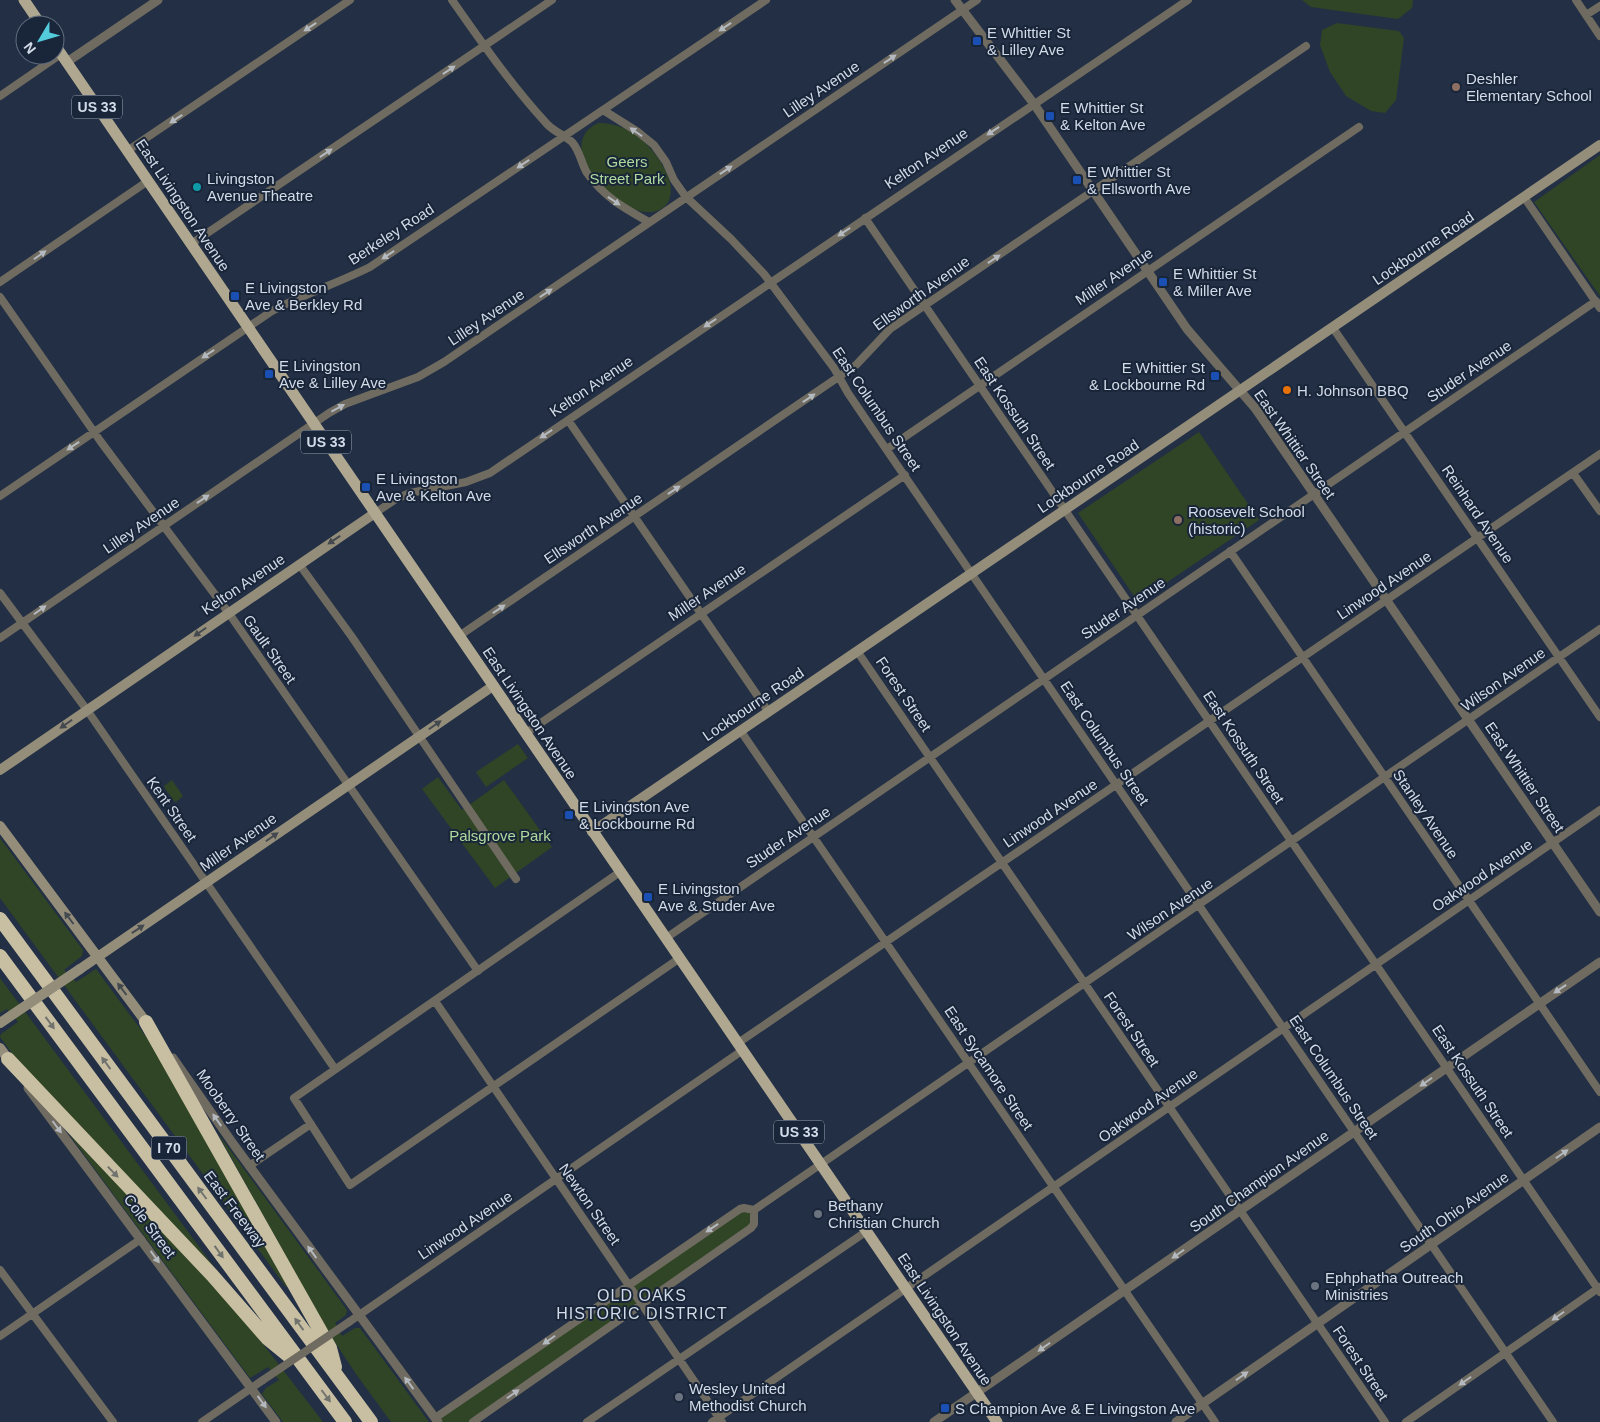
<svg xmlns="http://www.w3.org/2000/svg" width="1600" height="1422" viewBox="0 0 1600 1422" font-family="Helvetica,sans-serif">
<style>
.green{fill:#304526}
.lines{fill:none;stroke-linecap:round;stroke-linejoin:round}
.minor{stroke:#6f6b60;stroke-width:8}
.tertiary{stroke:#6f6b60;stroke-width:9}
.secondary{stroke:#938d7a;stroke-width:10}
.primary{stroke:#afa78f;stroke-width:11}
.motorway{stroke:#c8bfa2;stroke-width:14}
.minor-bridge{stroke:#6f6b60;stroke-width:8}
.secondary-bridge{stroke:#938d7a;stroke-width:10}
.oneway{fill:#b4b9bf}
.oneway2{fill:#444950}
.oneway3{fill:#70726e}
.transit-dot{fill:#1a4fb4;stroke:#192539;stroke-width:2}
.education-dot{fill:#8d6e63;stroke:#192539;stroke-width:2}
.culture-dot{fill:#0f9aa8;stroke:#192539;stroke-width:2}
.food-dot{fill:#e8710a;stroke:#192539;stroke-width:2}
.worship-dot{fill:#6b7280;stroke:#192539;stroke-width:2}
.labels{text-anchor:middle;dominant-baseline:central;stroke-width:4;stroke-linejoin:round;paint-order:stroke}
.shield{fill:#192539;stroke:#9aa4b4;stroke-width:1}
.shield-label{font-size:14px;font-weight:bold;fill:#d2dbe8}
.poi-label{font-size:15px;fill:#d2dbe8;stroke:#192539;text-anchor:start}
.street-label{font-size:15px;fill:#d2dbe8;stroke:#192539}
.park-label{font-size:15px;fill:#afda9d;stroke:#192539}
.neighbourhood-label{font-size:16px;letter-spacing:1px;fill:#d2dbe8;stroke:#192539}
</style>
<rect width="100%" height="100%" fill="#222f44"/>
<path class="green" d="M1302 0H1413L1412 8 1398 19 1311 7Z
M1337 23 1399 31 1404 38 1396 100 1385 113 1371 111 1346 96 1330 72 1320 45 1322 30Z
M598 123C631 122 658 150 669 179 672 189 672 200 664 207 632 234 545 148 598 123Z
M1600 155V296L1534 202Z
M1199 432 1259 520 1138 602 1078 513Z
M518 744 528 758 486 787 476 772Z
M438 777 462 810 504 780 552 847 495 888 422 789Z
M172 780 183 796 176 802 174 801 164 787V786Z
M0 838 83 950 82 956 64 970 76 982 96 969 156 1050 290 1285 286 1287 0 898Z
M0 978 229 1287 19 1063 0 1037 1 1034 18 1022 7 1009 0 1013Z
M217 1132 347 1310 346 1315 335 1323 342 1336 355 1328H360L429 1422H391L356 1374 323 1324Z
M68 1133 217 1287 250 1327 323 1422H283L262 1394 266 1388 279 1380 268 1367 250 1378Z
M742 1210 754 1211V1224L470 1422H441L438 1418Z"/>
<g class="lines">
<path class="minor" d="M452 0C482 43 512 86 547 124 554 132 565 135 572 142 580 151 581 163 587 173 604 197 624 208 649 222
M1576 0 1600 36
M1586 15 1600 6
M0 96 61 54
M603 110 638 132 654 145 666 162 674 180 686 197 731 239 764 274 834 368 848 393 871 427 1553 1422
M127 151 350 0
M1524 197 1600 308
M865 218 1600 1292
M191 244 552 0
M0 282 148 181
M0 297 101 442 228 612 478 971
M1333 328 1600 717
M568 420 768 711
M887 449 1359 127
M1573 473 1600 511
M0 496 272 311C304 294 338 283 370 267L766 0
M375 513 396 499 410 493 466 482 490 473 1188 0
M1230 551 1600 1092
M299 564 352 637 516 879
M0 593 87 710 335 1069
M459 636 856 365 890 329 1306 46
M0 638 329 413 345 404 418 377 444 362 977 0
M857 651 1385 1422
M740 730 1215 1422
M526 733 905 475
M620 872 294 1098 350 1185 680 958
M666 938 1596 301
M435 1001 722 1422
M738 1043 1600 454
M249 1166 311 1124
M754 1210 1600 629
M0 1270 113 1422
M349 1322 743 1050
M0 1336 141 1239
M435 1418 740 1209 744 1208 754 1210
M202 1422 263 1380
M473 1422 751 1228 754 1224V1210
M587 1422 867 1231
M712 1422 1600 810
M1406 1422 1600 1287"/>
<path class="tertiary" d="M955 0 1034 104 1187 329 1255 408 1600 912
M67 62 158 0
M173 1058 234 1145 438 1422
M28 1088 276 1422
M934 1422 1600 962
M1176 1422 1600 1127"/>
<path class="secondary" d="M0 770 375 513
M0 826 146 1022
M592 832 1600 145
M80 969 493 686
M0 1048 8 1059"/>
<path class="primary" d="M24 0 41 25
M55 45 997 1422"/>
<path class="motorway" d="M0 919 371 1422
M0 956 345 1422
M146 1022 330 1348 335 1367
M8 1059 212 1275 267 1338 289 1356"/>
<path class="minor-bridge" d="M263 1380 349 1322"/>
<path class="secondary-bridge" d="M0 1023 80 969"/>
</g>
<defs><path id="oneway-solid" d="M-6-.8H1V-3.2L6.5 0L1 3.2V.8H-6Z" transform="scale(1.25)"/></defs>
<g class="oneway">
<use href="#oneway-solid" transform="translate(310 27) rotate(146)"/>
<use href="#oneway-solid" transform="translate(725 27) rotate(146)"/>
<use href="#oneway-solid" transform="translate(890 59) rotate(-34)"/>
<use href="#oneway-solid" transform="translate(449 70) rotate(-34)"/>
<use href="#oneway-solid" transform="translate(176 119) rotate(147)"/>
<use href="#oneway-solid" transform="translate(993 131) rotate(146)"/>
<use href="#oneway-solid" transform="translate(636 132) rotate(-145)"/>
<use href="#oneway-solid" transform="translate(326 153) rotate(-34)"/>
<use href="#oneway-solid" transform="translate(523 164) rotate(146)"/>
<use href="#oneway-solid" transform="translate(726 170) rotate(-34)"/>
<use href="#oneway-solid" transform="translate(614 201) rotate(34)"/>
<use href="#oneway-solid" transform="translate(844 232) rotate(146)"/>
<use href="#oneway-solid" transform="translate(40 255) rotate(-35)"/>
<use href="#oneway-solid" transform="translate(388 255) rotate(146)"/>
<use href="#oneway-solid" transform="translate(994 259) rotate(-34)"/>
<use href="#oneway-solid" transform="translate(546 293) rotate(-34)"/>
<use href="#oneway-solid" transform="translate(710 323) rotate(146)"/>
<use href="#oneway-solid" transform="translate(208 354) rotate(146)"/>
<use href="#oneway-solid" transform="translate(809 398) rotate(-34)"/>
<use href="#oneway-solid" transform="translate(338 408) rotate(-29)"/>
<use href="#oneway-solid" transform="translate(546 434) rotate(146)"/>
<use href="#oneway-solid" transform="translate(73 446) rotate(146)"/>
<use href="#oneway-solid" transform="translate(674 490) rotate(-34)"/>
<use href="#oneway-solid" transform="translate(203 499) rotate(-34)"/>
<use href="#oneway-solid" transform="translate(499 609) rotate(-34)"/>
<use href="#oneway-solid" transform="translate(40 610) rotate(-35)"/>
<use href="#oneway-solid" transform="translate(1560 989) rotate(146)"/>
<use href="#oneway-solid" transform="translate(1426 1082) rotate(145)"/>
<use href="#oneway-solid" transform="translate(217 1120) rotate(-125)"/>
<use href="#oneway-solid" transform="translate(57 1127) rotate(53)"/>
<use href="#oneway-solid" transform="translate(1562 1154) rotate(-35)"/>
<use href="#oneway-solid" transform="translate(712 1228) rotate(146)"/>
<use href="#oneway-solid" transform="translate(312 1252) rotate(-126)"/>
<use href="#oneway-solid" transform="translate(1178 1254) rotate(145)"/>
<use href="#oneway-solid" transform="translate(155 1257) rotate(54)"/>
<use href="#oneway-solid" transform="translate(1558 1316) rotate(145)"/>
<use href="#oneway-solid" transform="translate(549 1340) rotate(145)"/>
<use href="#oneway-solid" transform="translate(1044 1347) rotate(145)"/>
<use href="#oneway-solid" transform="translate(1242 1376) rotate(-35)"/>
<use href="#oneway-solid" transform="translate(1465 1381) rotate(145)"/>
<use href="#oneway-solid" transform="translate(409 1383) rotate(-126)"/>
<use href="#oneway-solid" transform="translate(513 1394) rotate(-35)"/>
<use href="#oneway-solid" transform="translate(262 1402) rotate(54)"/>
</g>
<g class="oneway2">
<use href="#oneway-solid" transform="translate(334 540) rotate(146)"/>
<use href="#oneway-solid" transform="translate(200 632) rotate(145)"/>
<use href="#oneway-solid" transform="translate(66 724) rotate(145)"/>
<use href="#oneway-solid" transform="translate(435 725) rotate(-35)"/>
<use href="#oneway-solid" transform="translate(272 837) rotate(-35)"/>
<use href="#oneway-solid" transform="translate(69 918) rotate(-127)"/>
<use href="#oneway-solid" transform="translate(138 929) rotate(-34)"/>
<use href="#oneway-solid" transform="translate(122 989) rotate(-127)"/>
</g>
<g class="oneway3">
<use href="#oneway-solid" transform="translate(50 1023) rotate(54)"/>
<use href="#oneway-solid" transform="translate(106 1063) rotate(-126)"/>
<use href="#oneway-solid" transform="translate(113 1172) rotate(46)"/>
<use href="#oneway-solid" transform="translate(202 1193) rotate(-127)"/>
<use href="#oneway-solid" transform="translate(219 1252) rotate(54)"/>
<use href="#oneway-solid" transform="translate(299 1324) rotate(-126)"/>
<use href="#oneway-solid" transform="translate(326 1396) rotate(53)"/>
</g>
<g class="transit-dot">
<rect x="972" y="36" width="10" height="10" rx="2.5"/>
<rect x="1045" y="111" width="10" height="10" rx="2.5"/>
<rect x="1072" y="175" width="10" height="10" rx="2.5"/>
<rect x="1158" y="277" width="10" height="10" rx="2.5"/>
<rect x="230" y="291" width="10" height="10" rx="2.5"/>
<rect x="264" y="369" width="10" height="10" rx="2.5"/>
<rect x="1210" y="371" width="10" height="10" rx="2.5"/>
<rect x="361" y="482" width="10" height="10" rx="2.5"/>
<rect x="564" y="810" width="10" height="10" rx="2.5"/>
<rect x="643" y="892" width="10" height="10" rx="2.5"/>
<rect x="940" y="1403" width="10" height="10" rx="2.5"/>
</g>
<g class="education-dot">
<circle cx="1456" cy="87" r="5"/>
<circle cx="1178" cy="520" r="5"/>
</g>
<circle class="culture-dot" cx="197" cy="187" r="5"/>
<circle class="food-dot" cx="1287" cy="390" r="5"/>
<g class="worship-dot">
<circle cx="818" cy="1214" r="5"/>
<circle cx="1315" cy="1286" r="5"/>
<circle cx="679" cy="1397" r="5"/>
</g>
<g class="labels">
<g class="shield">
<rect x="72" y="95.5" width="50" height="23" rx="4"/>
<rect x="301" y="430.5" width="50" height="23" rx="4"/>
<rect x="774" y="1120.5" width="50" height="23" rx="4"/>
<rect x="151.5" y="1136.5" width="35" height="23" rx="4"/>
</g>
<g class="shield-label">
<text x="97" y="107">US 33</text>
<text x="326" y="442">US 33</text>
<text x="799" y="1132">US 33</text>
<text x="169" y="1148">I 70</text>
</g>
<g class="poi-label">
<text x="987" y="32">E Whittier St<tspan x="987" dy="17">&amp; Lilley Ave</tspan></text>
<text x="1466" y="78">Deshler<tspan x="1466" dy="17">Elementary School</tspan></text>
<text x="1060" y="107">E Whittier St<tspan x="1060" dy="17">&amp; Kelton Ave</tspan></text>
<text x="1087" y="171">E Whittier St<tspan x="1087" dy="17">&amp; Ellsworth Ave</tspan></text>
<text x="207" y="178">Livingston<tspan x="207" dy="17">Avenue Theatre</tspan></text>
<text x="1173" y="273">E Whittier St<tspan x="1173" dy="17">&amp; Miller Ave</tspan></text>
<text x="245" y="287">E Livingston<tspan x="245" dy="17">Ave &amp; Berkley Rd</tspan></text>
<text x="279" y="365">E Livingston<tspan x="279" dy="17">Ave &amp; Lilley Ave</tspan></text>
<text x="1205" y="367" text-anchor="end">E Whittier St<tspan x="1205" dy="17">&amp; Lockbourne Rd</tspan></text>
<text x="1297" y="390">H. Johnson BBQ</text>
<text x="376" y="478">E Livingston<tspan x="376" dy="17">Ave &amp; Kelton Ave</tspan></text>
<text x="1188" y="511">Roosevelt School<tspan x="1188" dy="17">(historic)</tspan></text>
<text x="579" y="806">E Livingston Ave<tspan x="579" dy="17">&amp; Lockbourne Rd</tspan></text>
<text x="658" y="888">E Livingston<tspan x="658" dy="17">Ave &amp; Studer Ave</tspan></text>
<text x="828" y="1205">Bethany<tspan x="828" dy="17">Christian Church</tspan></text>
<text x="1325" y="1277">Ephphatha Outreach<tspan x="1325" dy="17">Ministries</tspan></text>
<text x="689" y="1388">Wesley United<tspan x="689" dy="17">Methodist Church</tspan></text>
<text x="955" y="1408">S Champion Ave &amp; E Livingston Ave</text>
</g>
<g class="street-label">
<text transform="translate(821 89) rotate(-34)">Lilley Avenue</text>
<text transform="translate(926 158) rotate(-34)">Kelton Avenue</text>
<text transform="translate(183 205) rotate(56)">East Livingston Avenue</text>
<text transform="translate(391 234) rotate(-33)">Berkeley Road</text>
<text transform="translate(1423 248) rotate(-34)">Lockbourne Road</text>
<text transform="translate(1114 276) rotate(-34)">Miller Avenue</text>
<text transform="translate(921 293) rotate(-36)">Ellsworth Avenue</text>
<text transform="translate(486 317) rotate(-34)">Lilley Avenue</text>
<text transform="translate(1469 371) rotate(-34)">Studer Avenue</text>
<text transform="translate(591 386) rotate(-34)">Kelton Avenue</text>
<text transform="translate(877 409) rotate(56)">East Columbus Street</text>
<text transform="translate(1015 413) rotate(56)">East Kossuth Street</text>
<text transform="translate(1295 444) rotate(55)">East Whittier Street</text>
<text transform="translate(1088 476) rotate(-34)">Lockbourne Road</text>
<text transform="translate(1478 514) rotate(56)">Reinhard Avenue</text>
<text transform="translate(141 525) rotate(-34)">Lilley Avenue</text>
<text transform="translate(593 528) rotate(-34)">Ellsworth Avenue</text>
<text transform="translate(243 584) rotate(-34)">Kelton Avenue</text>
<text transform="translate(1384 585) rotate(-34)">Linwood Avenue</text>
<text transform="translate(707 592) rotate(-34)">Miller Avenue</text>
<text transform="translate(1123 608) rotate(-34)">Studer Avenue</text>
<text transform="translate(270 649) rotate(55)">Gault Street</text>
<text transform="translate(1503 679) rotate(-35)">Wilson Avenue</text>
<text transform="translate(904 694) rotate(56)">Forest Street</text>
<text transform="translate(753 704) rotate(-34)">Lockbourne Road</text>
<text transform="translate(530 713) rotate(56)">East Livingston Avenue</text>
<text transform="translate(1105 743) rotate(56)">East Columbus Street</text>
<text transform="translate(1244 747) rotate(56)">East Kossuth Street</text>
<text transform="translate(1525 777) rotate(56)">East Whittier Street</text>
<text transform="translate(172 809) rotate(55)">Kent Street</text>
<text transform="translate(1050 813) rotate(-34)">Linwood Avenue</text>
<text transform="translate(1426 814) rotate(56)">Stanley Avenue</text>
<text transform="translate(788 837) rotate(-34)">Studer Avenue</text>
<text transform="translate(238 842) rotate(-35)">Miller Avenue</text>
<text transform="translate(1482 875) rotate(-34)">Oakwood Avenue</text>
<text transform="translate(1170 909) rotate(-34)">Wilson Avenue</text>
<text transform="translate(1132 1029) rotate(56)">Forest Street</text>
<text transform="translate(989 1068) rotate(56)">East Sycamore Street</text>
<text transform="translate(1334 1077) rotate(56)">East Columbus Street</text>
<text transform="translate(1473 1081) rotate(56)">East Kossuth Street</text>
<text transform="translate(1148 1105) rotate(-35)">Oakwood Avenue</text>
<text transform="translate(231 1115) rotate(55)">Mooberry Street</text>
<text transform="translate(1259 1181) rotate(-35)">South Champion Avenue</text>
<text transform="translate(590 1204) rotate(55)">Newton Street</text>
<text transform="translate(235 1209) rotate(53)">East Freeway</text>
<text transform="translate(1454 1212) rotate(-35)">South Ohio Avenue</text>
<text transform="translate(465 1225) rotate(-34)">Linwood Avenue</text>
<text transform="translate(150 1226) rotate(53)">Cole Street</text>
<text transform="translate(945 1319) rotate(56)">East Livingston Avenue</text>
<text transform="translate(1361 1363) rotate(56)">Forest Street</text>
</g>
<g class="park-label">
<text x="627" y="161">Geers<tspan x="627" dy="17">Street Park</tspan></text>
<text x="500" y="835">Palsgrove Park</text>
</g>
<g class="neighbourhood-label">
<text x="642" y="1295">OLD OAKS<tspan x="642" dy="18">HISTORIC DISTRICT</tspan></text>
</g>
</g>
<g transform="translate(40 40) rotate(232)"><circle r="24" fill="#192539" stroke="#636e7f"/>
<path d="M0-4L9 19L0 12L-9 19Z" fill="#53cbdb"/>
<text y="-8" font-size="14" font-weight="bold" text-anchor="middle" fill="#d2dbe8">N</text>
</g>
</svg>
